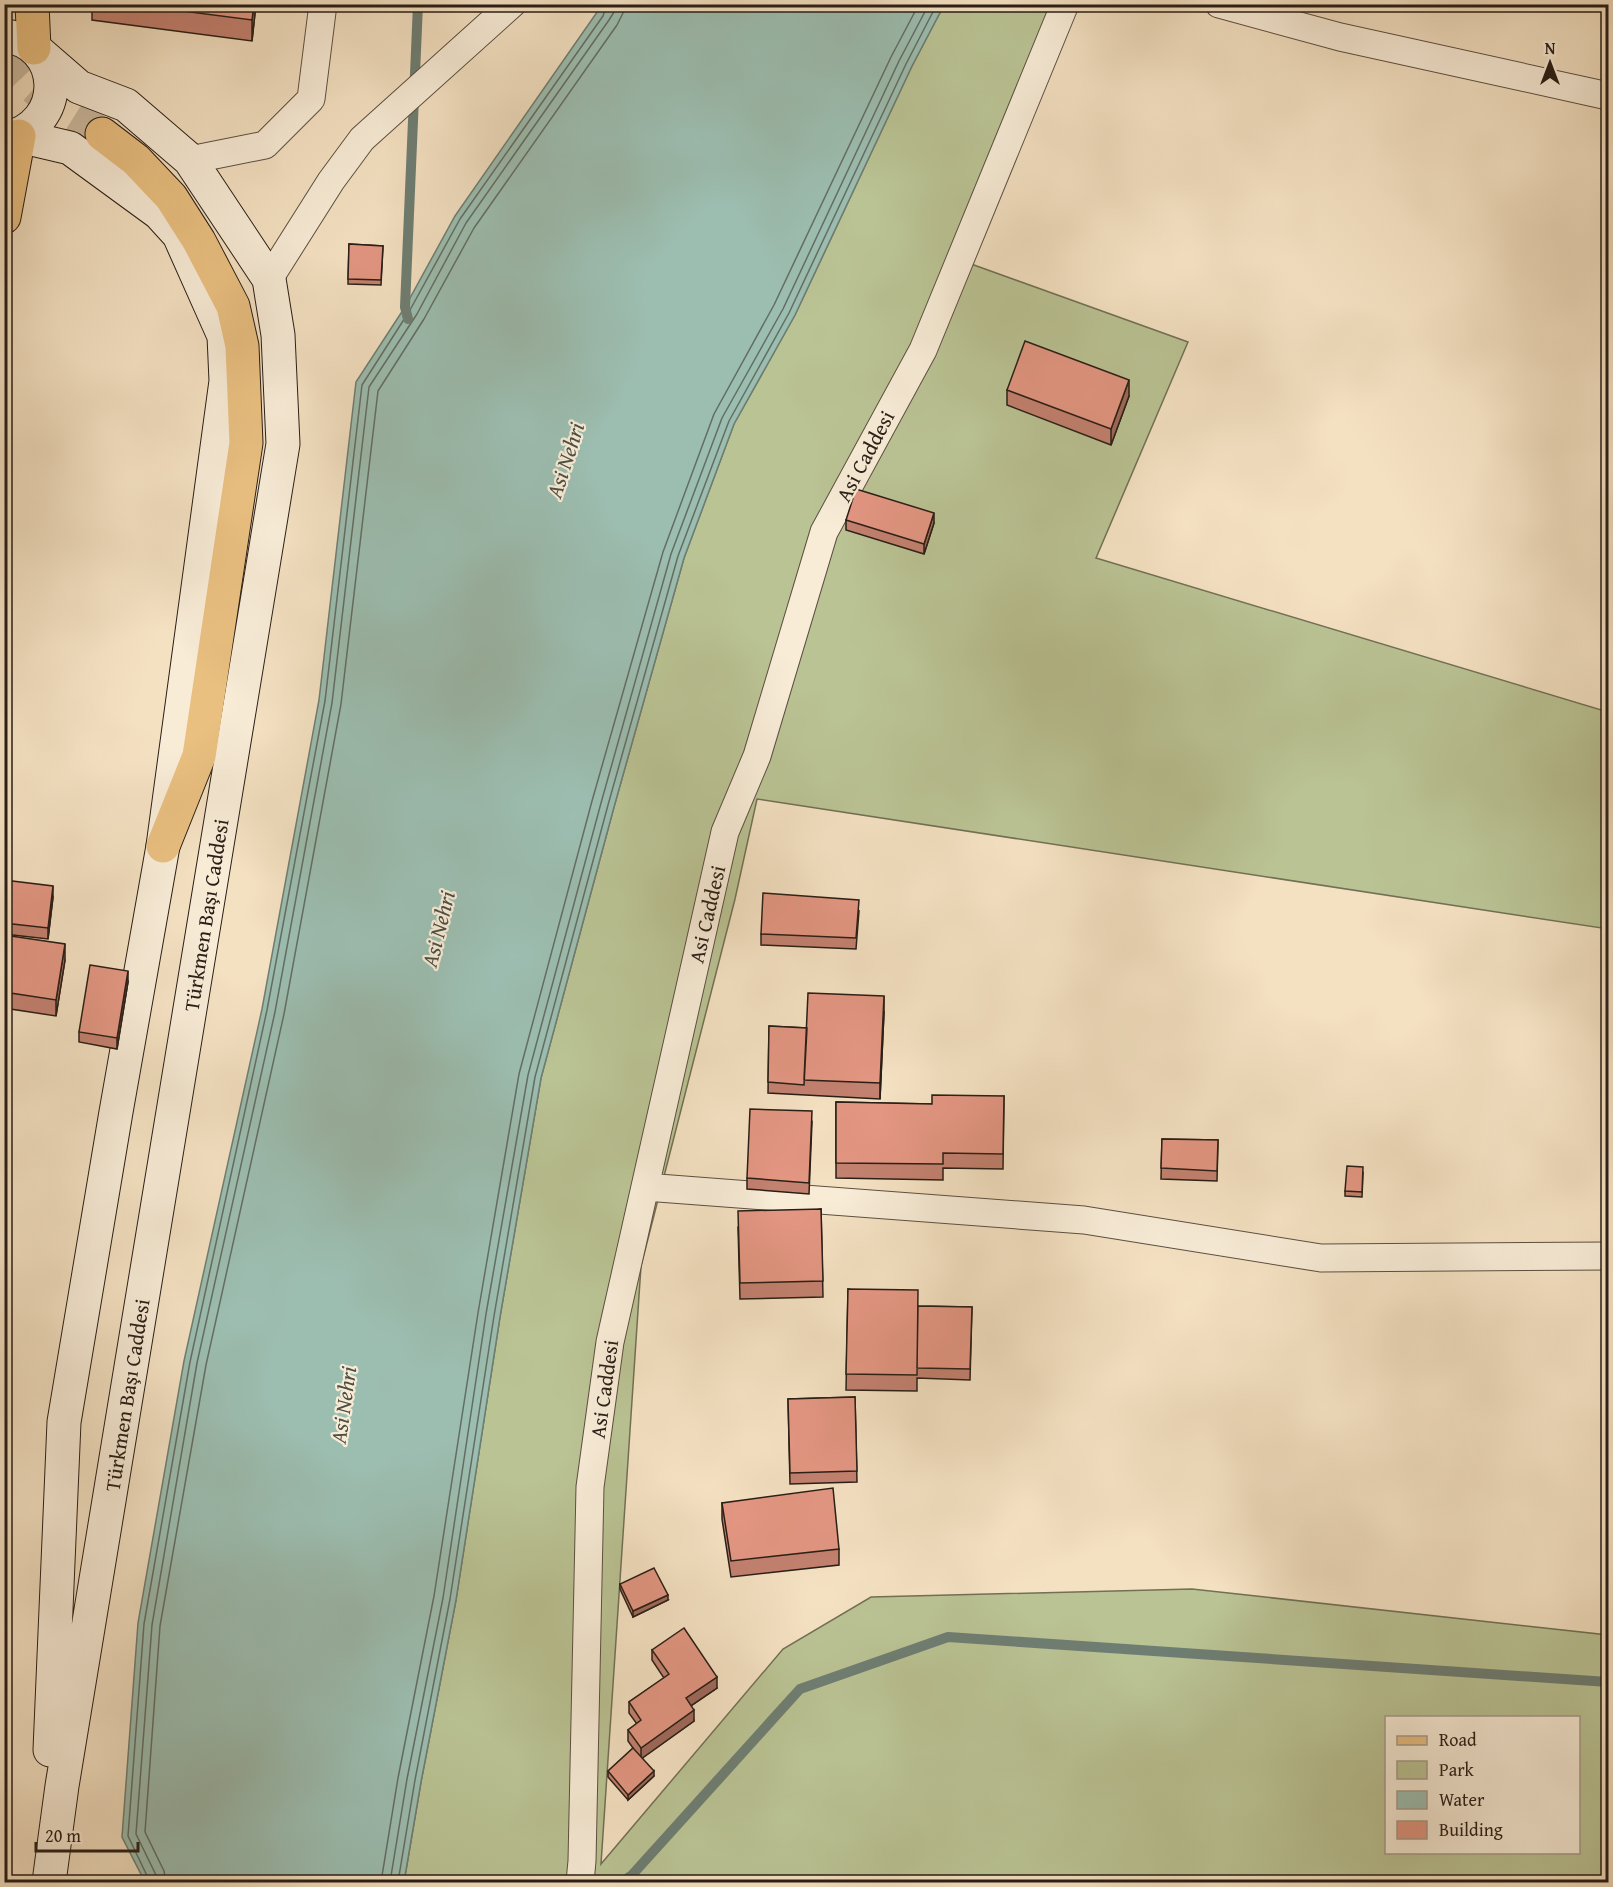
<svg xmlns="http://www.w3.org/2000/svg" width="1613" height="1887" viewBox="0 0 1613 1887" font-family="'Gentium Book Plus',serif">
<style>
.green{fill:#bac394;stroke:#727055;stroke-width:1.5;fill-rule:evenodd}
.water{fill:#9cbeb1;stroke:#6e7e73;stroke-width:1.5}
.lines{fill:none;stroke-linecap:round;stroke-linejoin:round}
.shore{stroke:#626e64;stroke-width:1.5}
.stream{stroke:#6e7e73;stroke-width:10}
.highway-tunnel{stroke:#cbbaa0;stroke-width:33;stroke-dasharray:33 16;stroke-linecap:butt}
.street-casing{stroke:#5c4f41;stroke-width:29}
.secondary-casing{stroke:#291e16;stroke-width:35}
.primary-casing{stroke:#291e16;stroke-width:35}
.highway-casing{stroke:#291e16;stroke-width:35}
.street{stroke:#f8ecd7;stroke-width:27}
.secondary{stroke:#f8ecd7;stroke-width:33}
.primary{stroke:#eac081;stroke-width:33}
.highway{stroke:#eac081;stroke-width:33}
.wall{fill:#c38170;stroke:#291e16;stroke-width:1.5}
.shaded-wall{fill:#9f695b;stroke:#291e16;stroke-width:1.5}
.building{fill:#e39682;stroke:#291e16;stroke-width:1.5}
.labels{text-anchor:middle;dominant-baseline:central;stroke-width:4.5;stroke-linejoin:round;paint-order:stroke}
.street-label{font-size:21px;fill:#291e16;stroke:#f8ecd7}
.water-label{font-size:22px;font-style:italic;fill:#4c4e44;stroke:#f8ecd7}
</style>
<rect width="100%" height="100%" fill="#f4e1c2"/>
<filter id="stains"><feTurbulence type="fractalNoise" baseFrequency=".00333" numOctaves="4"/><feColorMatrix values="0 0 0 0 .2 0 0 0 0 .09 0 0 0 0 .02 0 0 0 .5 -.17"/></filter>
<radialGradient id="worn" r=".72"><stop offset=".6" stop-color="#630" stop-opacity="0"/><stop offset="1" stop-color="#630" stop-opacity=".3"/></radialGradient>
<path class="green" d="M944 5H1074L960 260 1188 342 1096 558 1608 712V929L757 799 735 899 641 1266 601 1864 783 1649 871 1597 1192 1589 1608 1635V1882H404L421 1782 456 1600 500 1317 541 1078 614 807 684 558 734 424 795 315 912 66ZM1386 1718H1578V1852H1386Z"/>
<path class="water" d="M602 5H944L912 66 795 315 734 424 684 558 614 807 541 1078 500 1317 456 1600 421 1782 404 1882H145L122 1837 138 1623 184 1361 262 1009 319 700 356 382 405 307 455 216Z"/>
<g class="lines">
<path class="shore" d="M150 1882 128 1836 144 1624 190 1362 267 1010 325 701 362 385 410 310 460 219 603 16 607 4
M157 1882 156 1875 136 1834 152 1625 197 1363 275 1012 332 703 369 387 417 314 466 223 609 20 614 12 615 4
M166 1882 164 1871 145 1832 160 1626 206 1365 284 1014 341 704 378 391 424 319 474 228 617 25 623 13 624 4
M381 1882 398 1778 434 1596 478 1313 519 1074 592 801 663 552 714 414 774 305 891 57 919 4
M390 1882 407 1779 443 1598 486 1314 528 1075 601 803 671 554 722 418 783 309 899 61 929 4
M398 1882 415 1780 450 1599 494 1316 535 1077 608 805 678 556 729 421 789 313 906 64 937 4"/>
<path class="stream" d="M408 319 405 307 418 4
M622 1882 632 1875 800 1689 948 1637 1608 1682"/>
<path class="highway-tunnel" d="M4 50C21 88 68 112 102 134"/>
<g class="street-casing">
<path id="street" d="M1219 4 1340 37 1608 96
M190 160 265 145 311 99 323 4
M269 279 331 181 362 139 512 4
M645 1187 1084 1220 1321 1258 1608 1256
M580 1882 582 1861 590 1487 610 1342 725 832 757 756 824 532 923 350 1065 4"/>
</g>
<g class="secondary-casing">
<path id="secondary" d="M4 36C63 41 70 125 4 139
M34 48 79 87 126 105 190 160 269 279 278 335 283 444 62 1786 49 1882
M19 136 70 148 159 213 179 235 224 336 226 381 163 846 116 1112 64 1422 50 1750"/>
</g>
<g class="primary-casing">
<path id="primary" d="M4 217 19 136"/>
</g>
<g class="highway-casing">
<path id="highway" d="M32 4 34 48
M102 134 136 160 171 197 199 241 233 306 242 346 246 443 199 756 163 846"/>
</g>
<use href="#street" class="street"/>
<use href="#secondary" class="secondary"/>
<use href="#primary" class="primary"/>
<use href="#highway" class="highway"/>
</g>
<path class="wall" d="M92 4H256L252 41 92 20Z
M349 244 383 246 381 285 348 284Z
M1007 390 1129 396 1111 445 1007 405Z
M846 520 934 523 924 554 846 530Z
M4 880 53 897 48 939 4 934Z
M859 911 856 949 761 945V934Z
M4 935 65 960 56 1016 4 1008Z
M128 982 117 1049 79 1042V1032Z
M884 1012 880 1099 768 1093 769 1026 807 1028Z
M1004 1096 1003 1169 943 1168V1180L836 1178V1102L932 1104Z
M812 1122 809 1194 747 1189V1178Z
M1162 1139 1218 1140 1217 1181 1161 1179Z
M1363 1173 1362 1197 1345 1196V1191Z
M821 1209 823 1297 740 1299 738 1227Z
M848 1289 918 1306 972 1307 970 1380 917 1378V1391L846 1390Z
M855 1397 857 1482 790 1484 788 1399Z
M722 1503 839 1549V1565L731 1577 722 1519Z
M620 1584 668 1600 633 1617 620 1589Z
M652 1650 717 1688 691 1706 694 1721 642 1758 654 1776 628 1800 608 1777V1771L633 1748 628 1741V1730L637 1724 629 1713V1702L664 1678 652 1660Z"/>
<path class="shaded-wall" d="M254 4H256L252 41V20Z
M1129 380V396L1111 445V429Z
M934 513V523L924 554V544Z
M53 886V897L48 939V928Z
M65 944V960L56 1016V1000Z
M128 971V982L117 1049V1038Z
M884 996V1012L880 1099V1083Z
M668 1595V1600L633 1617V1611Z
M717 1677V1688L686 1709V1698Z
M694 1710V1721L641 1759V1748Z
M654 1771V1776L628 1800V1795Z"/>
<path class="building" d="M128 4H254L252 20Z
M349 244 383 246 381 280 348 279Z
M1025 341 1129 380 1111 429 1007 390Z
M856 489 934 513 924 544 846 520Z
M4 880 53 886 48 928 4 923Z
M763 893 859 900 856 938 761 934Z
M4 935 65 944 56 1000 4 992Z
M90 965 128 971 117 1038 79 1032Z
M808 993 884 996 880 1083 804 1080Z
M769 1026 807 1028 804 1085 768 1082Z
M932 1095 1004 1096 1003 1154 943 1153V1164L836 1163V1102L932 1104Z
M750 1109 812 1111 809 1183 747 1178Z
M1162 1139 1218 1140 1217 1171 1161 1168Z
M1347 1166 1363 1167 1362 1192 1345 1191Z
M821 1209 823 1281 740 1283 738 1211Z
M848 1289 918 1290 917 1375 846 1374Z
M918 1306 972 1307 970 1369 917 1368Z
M855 1397 857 1471 790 1473 788 1399Z
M833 1488 839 1549 731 1561 722 1503Z
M654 1568 668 1595 633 1611 620 1584Z
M684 1628 717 1677 686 1698 694 1710 641 1748 628 1730 641 1720 629 1702 669 1674 652 1650Z
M633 1748 654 1771 628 1795 608 1771Z"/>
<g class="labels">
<g class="street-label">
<text transform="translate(865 456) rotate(-62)">Asi Caddesi</text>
<text transform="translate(707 914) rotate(-77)">Asi Caddesi</text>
<text transform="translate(206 915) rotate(-81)">Türkmen Başı Caddesi</text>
<text transform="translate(604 1389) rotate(-82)">Asi Caddesi</text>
<text transform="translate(127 1395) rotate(-81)">Türkmen Başı Caddesi</text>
</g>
<g class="water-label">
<text transform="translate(565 460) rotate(-72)">Asi Nehri</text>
<text transform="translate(438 929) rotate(-76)">Asi Nehri</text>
<text transform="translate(343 1405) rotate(-82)">Asi Nehri</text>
</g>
</g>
<rect width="1613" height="1887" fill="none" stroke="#f4e1c2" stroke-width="24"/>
<rect x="6" y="6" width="1601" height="1875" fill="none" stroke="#291e16" stroke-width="3"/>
<rect x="12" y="12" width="1589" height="1863" fill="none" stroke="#291e16" stroke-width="1.5"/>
<rect x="1385" y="1716" width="195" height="138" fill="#f8ecd7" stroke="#a59a8a" stroke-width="1.5"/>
<rect x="1397" y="1736" width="30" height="9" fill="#eac081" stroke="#a59a8a" stroke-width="1.5"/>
<text x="1439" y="1746" font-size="18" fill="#291e16">Road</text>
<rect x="1397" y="1761" width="30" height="18" fill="#bac394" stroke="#a59a8a" stroke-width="1.5"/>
<text x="1439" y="1776" font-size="18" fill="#291e16">Park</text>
<rect x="1397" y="1791" width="30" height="18" fill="#9cbeb1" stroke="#a59a8a" stroke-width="1.5"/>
<text x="1439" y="1806" font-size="18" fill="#291e16">Water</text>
<rect x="1397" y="1821" width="30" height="18" fill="#e39682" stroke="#a59a8a" stroke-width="1.5"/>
<text x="1439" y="1836" font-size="18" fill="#291e16">Building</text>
<g transform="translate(1550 63)" stroke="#f8ecd7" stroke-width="4.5" paint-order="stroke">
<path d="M0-4.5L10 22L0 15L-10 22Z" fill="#291e16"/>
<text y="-9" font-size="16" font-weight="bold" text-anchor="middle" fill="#291e16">N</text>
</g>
<path d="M36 1842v9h102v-9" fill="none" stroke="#291e16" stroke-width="3"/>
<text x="45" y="1842" font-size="18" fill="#291e16" stroke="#f8ecd7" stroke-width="4.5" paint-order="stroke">20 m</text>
<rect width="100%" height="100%" filter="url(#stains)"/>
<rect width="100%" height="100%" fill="url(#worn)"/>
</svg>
